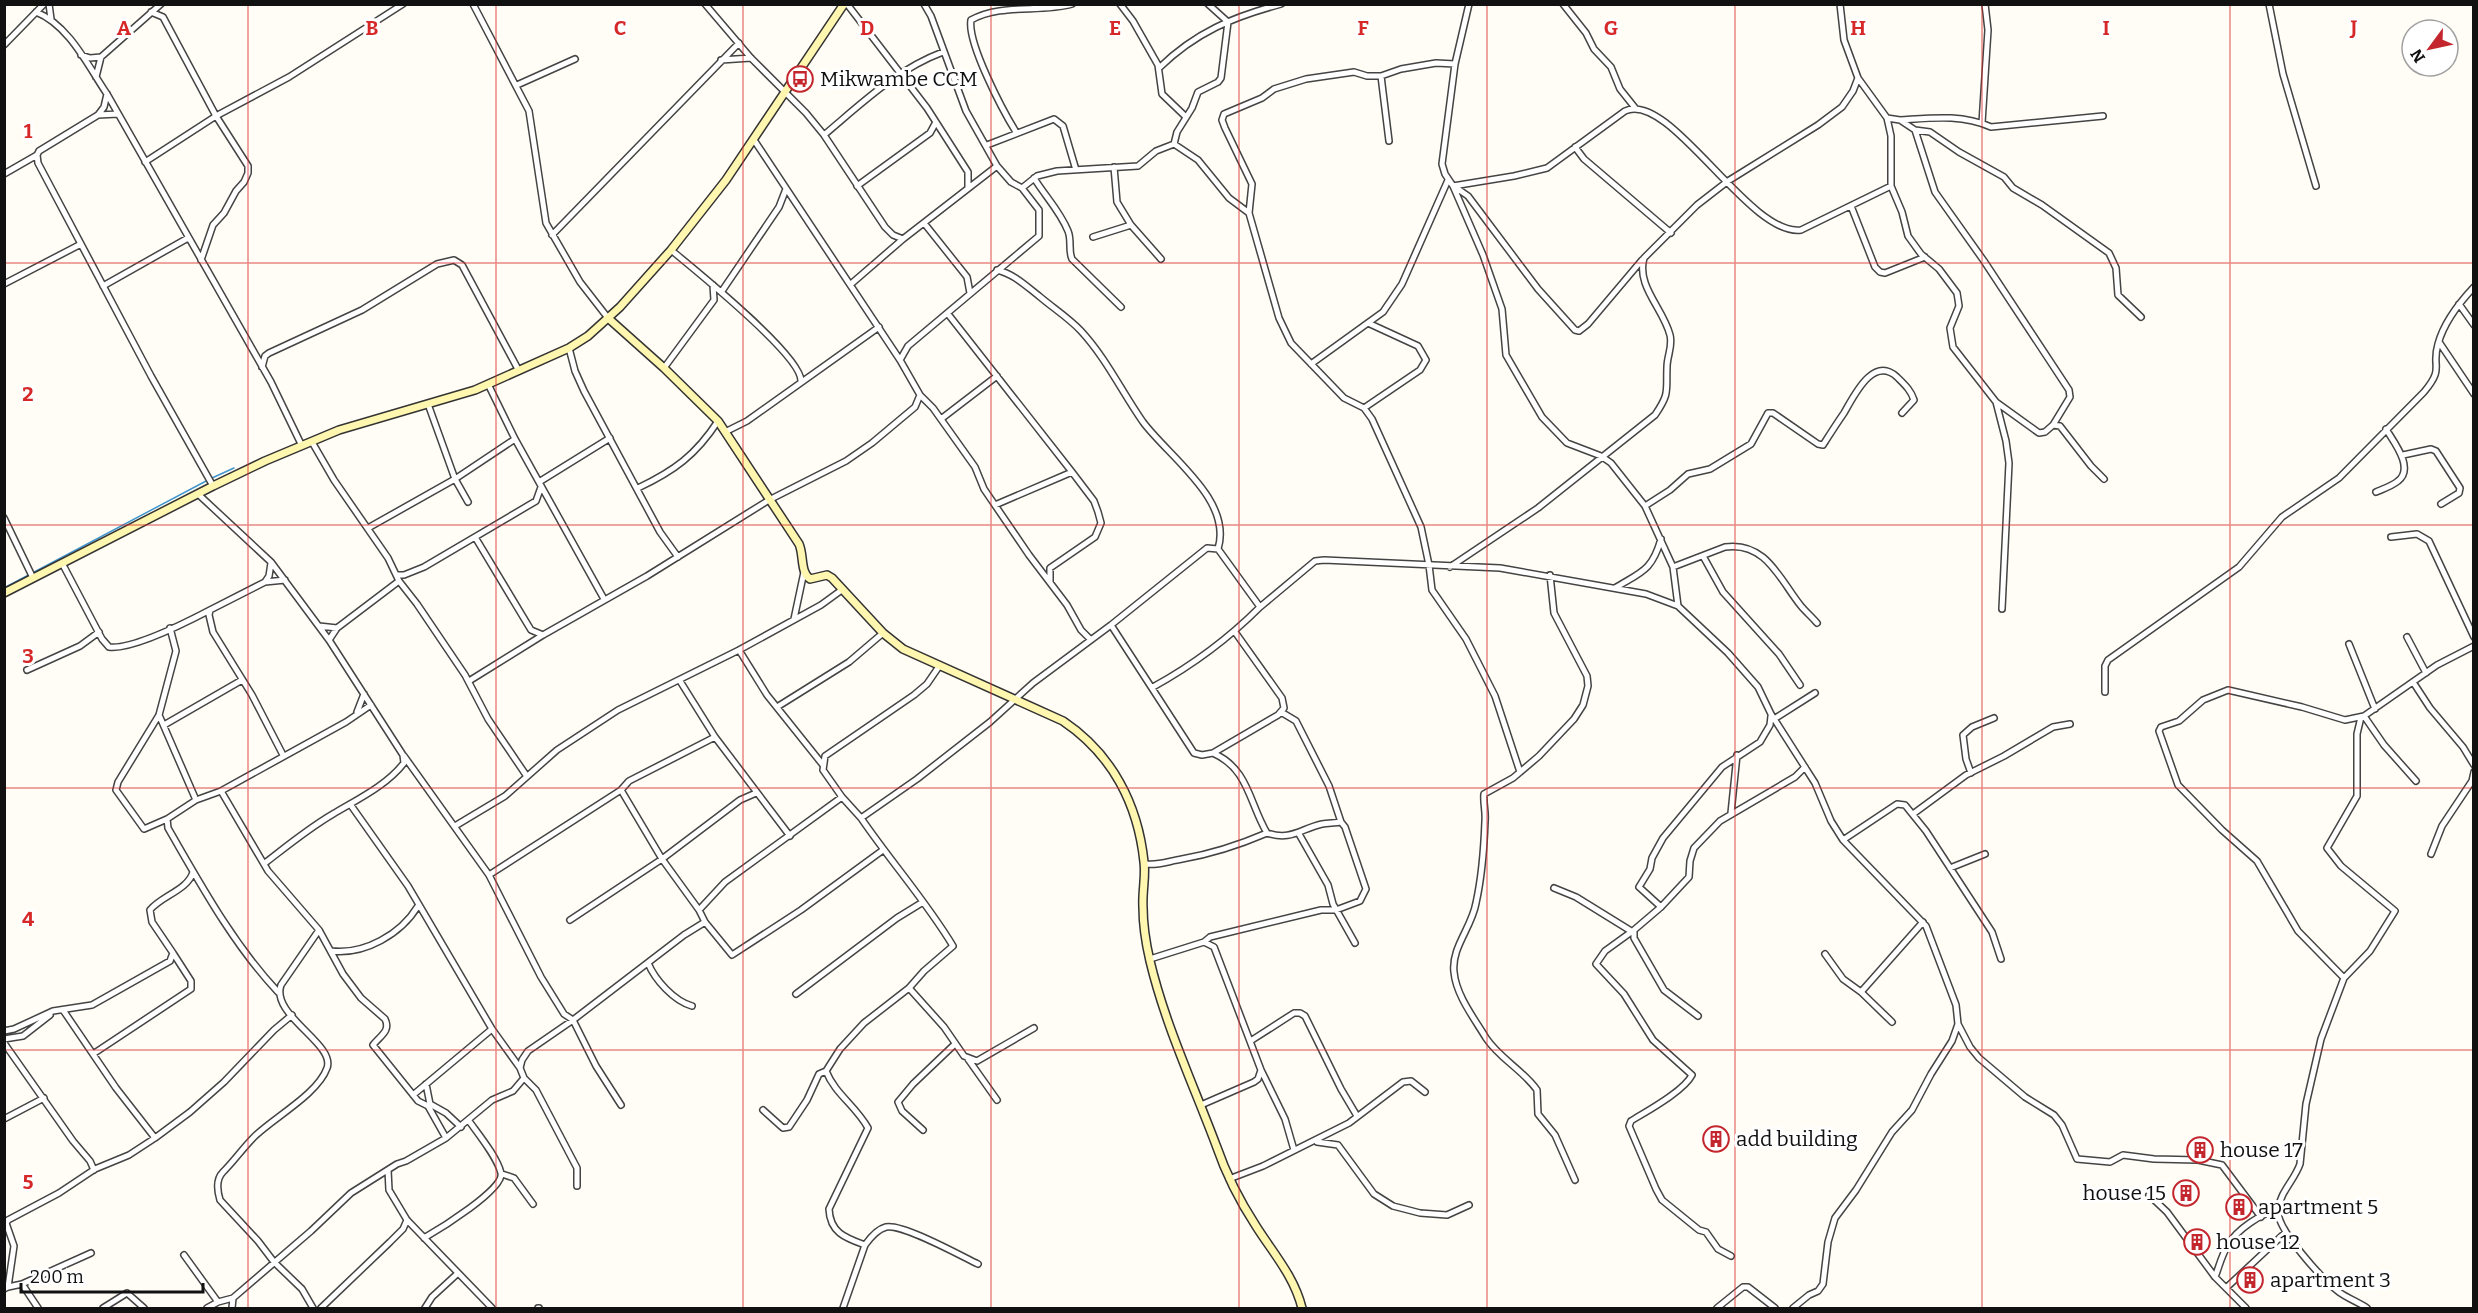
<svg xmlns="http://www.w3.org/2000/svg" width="2478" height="1313" viewBox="0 0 2478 1313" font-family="Bitter,serif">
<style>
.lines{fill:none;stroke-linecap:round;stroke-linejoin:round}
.stream{stroke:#3f96cf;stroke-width:1.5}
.street-casing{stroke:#444;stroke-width:8}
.secondary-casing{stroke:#333;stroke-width:10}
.street{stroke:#fff;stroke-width:5}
.secondary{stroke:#fff6b0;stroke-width:7}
.grid{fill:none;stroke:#d62828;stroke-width:1.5;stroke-opacity:0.55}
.labels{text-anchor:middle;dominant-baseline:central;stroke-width:6;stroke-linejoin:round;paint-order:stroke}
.poi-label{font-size:21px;fill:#111;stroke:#fff;text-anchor:start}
.grid-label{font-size:20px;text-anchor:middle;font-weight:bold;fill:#d62828;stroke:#fff;stroke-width:6;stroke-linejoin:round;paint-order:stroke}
</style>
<rect width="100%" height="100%" fill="#fffdf5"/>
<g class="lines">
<path class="stream" d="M212 478 234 468
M4 588 208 480"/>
<g class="street-casing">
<path id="street" d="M49 4 51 19
M473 4 529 111 546 223 580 282 608 318
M705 4 751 58 806 113 824 135 885 227 893 235 903 239
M847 4 927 108 968 172V188
M924 4 931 16 966 111 997 166 1011 182 1022 188 1037 176 1057 171 1138 166 1156 151 1174 144 1198 160 1229 198 1249 213 1279 318 1291 343 1344 398 1364 408 1372 419 1421 527 1429 565 1432 590 1466 639 1495 696 1520 772
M1120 4 1133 21 1158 65 1162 94 1186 117
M1469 4 1455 64 1442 164 1445 174 1453 186 1483 255 1502 309 1506 355 1542 417 1567 443 1601 456 1611 463 1645 506 1673 567 1678 606 1728 653 1758 687 1771 714 1815 783 1831 821 1843 840 1926 926 1956 1005 1958 1024 1952 1041 1931 1074 1912 1110 1892 1132 1856 1190 1835 1218 1828 1242 1823 1284 1818 1291 1809 1295 1793 1308
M1563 4 1586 33 1594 49 1611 67 1620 89 1636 109
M2269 4 2283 74 2316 186
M36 12C69 25 88 66 107 94L271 382 302 446
M151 12 163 17 216 116 248 166V173L244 182 236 191 224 213 213 225 201 260
M4 45 44 4
M81 55 90 58 101 57 161 4
M721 60 751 58
M1159 68C1196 32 1233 17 1281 4
M1381 76 1389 141
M96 77 101 57
M1858 78 1887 118 1891 136V186L1902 212 1908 236 1921 254 1939 269 1957 293 1959 306 1950 328 1953 347 1996 402 2039 433 2045 432 2053 425 2060 426 2091 466 2104 479
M517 85 575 59
M107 94 104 107 98 115 39 151 37 155 38 163 151 376 213 486
M98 115 118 114
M1887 118 1900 120 1915 130 1935 192 1984 261 2069 390 2070 397 2053 425
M1900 120C1932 118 1961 114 1991 127L2103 116
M1982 123 1988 30 1985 4
M1915 130 1930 132 1959 152 2004 177 2013 188 2042 205 2109 253 2116 268 2118 295 2141 317
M1016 132C1003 111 967 43 971 20 1001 3 1040 13 1072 4
M824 135C861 104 897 69 943 52
M1174 144 1177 132 1192 108 1198 92 1218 82 1221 78 1228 22 1208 4
M987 145 1054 119 1063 126 1076 170
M1575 147 1584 159 1671 233
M145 162 216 116 289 77 403 4
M1114 167 1117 202 1131 225 1161 259
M4 174 37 155
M1034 178C1045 196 1060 211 1068 231 1072 241 1068 250 1072 259L1121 307
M857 186 930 133 936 122
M1453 186 1514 176 1547 168 1625 111C1670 90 1749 237 1801 230L1891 186
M1455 187 1468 196 1538 289 1575 330 1579 331 1588 324 1642 260
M1851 206 1875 267 1880 272 1885 273 1925 257
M1249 213 1252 184 1225 128 1222 120 1224 114 1262 98 1274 89 1306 79 1354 72 1367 76H1381L1401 69 1436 63 1455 64
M924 223 967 277 970 293
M552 235 739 43
M1093 237 1131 225
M671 250C694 269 802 356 801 381
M997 270C1014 274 1026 286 1039 296 1053 308 1069 318 1081 331 1106 358 1122 392 1143 422 1169 457 1233 500 1218 549
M4 284 81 244
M851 284 903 239 997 166
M103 286 188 238
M722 291 779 207 786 189
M2459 304 2474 325
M948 314 1072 472 1094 501 1098 512 1101 523 1095 537 1050 568V582
M2439 342 2474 394
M569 348 575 371 584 391 660 532 678 557
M900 360 908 346 1039 236V210L1022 188
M1311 364 1383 312 1402 284 1448 180
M262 367 265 356 269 353 362 310 437 264 454 260 462 265 519 371
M664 368 714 300 713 285
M488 384 515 439 604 599
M920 395 933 408 975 467 984 489 1029 555 1067 605 1081 630 1090 639
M1996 402 2006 441 2009 463 2002 609
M428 404 455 479 468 502
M1364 408 1420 370 1426 360 1418 346 1368 323
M941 419 997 376
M727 431 747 421 879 327
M312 442 334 480 388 558 399 581 417 604 465 675 488 719 526 775
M2403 455 2431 449 2436 451 2460 488 2459 493 2441 504
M539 482 610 438
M638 488C674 471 696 455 718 421
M2376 492C2383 489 2392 486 2398 481 2415 468 2393 441 2386 429
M198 494 271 562 329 640 403 755 404 763C386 786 358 799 333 814 309 828 287 846 265 863
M995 505 1072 472
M1645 506 1670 490 1688 474 1710 469 1751 444 1768 413H1773L1818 444 1823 445C1830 434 1837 423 1844 413 1854 396 1873 355 1897 377 1904 384 1911 390 1914 400L1902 413
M4 518 33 578
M368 528 455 479 515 439
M475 537 531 630 543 635 647 576 769 500 846 461 872 443 915 407 920 395 900 360 754 140
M2391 537 2417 534 2429 541 2474 637
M1703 556 1723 592 1779 654 1800 685
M62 563 102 639 109 647C132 650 189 621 210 610
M271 563 269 576 265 582 210 610 209 615 213 632 252 695 283 755
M1450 567 1538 508 1655 415C1670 393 1666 392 1667 367 1667 356 1673 346 1670 335 1663 308 1636 286 1644 258L1697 205 1728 181 1818 125 1842 107 1853 91 1858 78 1844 40 1840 4
M1673 567 1725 547C1766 541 1780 580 1801 606 1806 612 1812 617 1817 623
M397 575H404L424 567 536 501 541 487
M1550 575 1554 613 1587 676 1588 686 1583 705 1574 719 1539 756 1513 778 1484 794C1483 803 1486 812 1485 821 1484 849 1482 876 1476 903 1472 927 1451 948 1454 972 1456 995 1474 1018 1486 1038 1500 1059 1523 1070 1537 1090L1538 1114 1555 1135 1575 1180
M265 582 285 580
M1615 588C1641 572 1652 571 1661 539
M794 619 804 572
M1111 625 1194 753 1202 755 1213 753 1278 715 1284 708 1282 698 1235 632
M319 626 337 628
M2407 637 2426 673
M329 640 337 628 399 581
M2349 644 2375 709
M739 650 767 695 823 765
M27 670 80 646 99 632
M469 681 543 635
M680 681 715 737 790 836
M2413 682 2430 708 2463 747 2474 765
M1153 687C1193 665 1228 639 1260 607
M2105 692V666L2108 660 2239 567 2282 517 2339 478 2424 392C2445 367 2431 368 2438 344 2444 322 2459 303 2474 287
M777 707 849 662 883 633
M357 712 364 694
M1281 712 1296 721 1329 786 1341 822
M159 715 196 800
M2364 716 2384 745 2416 781
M2361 717 2357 734V796L2327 848 2341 866 2395 911 2370 951 2344 978 2321 1039 2306 1104 2300 1164C2294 1181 2280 1192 2278 1210 2276 1229 2323 1280 2339 1292 2347 1298 2358 1302 2367 1308
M1774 719 1815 693
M164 725 242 680
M404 756 489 875 541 977 564 1014 573 1020 596 1066 621 1105
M1971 773 1966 759 1963 735 1972 727 1994 718
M221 791 268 871 319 930 343 974 361 998 385 1019C391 1031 380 1036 373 1045L418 1101 428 1106 446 1138
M350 804 408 886 492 1029 520 1068
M1731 813 1737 755
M1913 814 1966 775 2004 756 2053 727 2070 724
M861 818 842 797 823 770 825 756 914 695 927 684 940 665
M167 819 144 829 116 790 118 782 159 715 176 651 170 628
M455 826 505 796 557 750 618 710 739 650 821 605 843 589
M1299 834 1328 885 1333 904 1355 943
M1843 840 1897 804 1905 805 1926 831 1992 932 2001 959
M2431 854 2442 826 2472 781 2474 772
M1145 864C1158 866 1169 861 1182 859 1211 854 1239 845 1267 833
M1950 868 1985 854
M489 875 621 790 629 781 715 737
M1554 888 1576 897 1631 931
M1661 907 1639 887 1650 869 1652 858 1663 838 1722 767 1760 742 1770 725 1771 716
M699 910 725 882 842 797
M570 920 662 859 740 800 756 793
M705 922 732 955 801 910 883 850
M1634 930 1605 951 1596 964 1624 994 1653 1040 1692 1075C1684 1091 1647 1111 1631 1121L1629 1126 1656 1189 1662 1200 1699 1230 1706 1232 1718 1249 1731 1256
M1204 942 1210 937 1321 910H1336L1360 901 1366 889 1345 827 1341 822C1335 823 1328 823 1322 824 1300 829 1291 841 1267 833 1249 803 1249 769 1213 753
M331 951C365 955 401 934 418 906
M1825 954 1843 979 1861 992 1892 1022
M1150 959 1204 942 1214 947 1261 1070 1258 1079 1254 1082 1201 1105
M648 963C655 980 674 1001 692 1006
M2344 978 2298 931 2257 861 2222 830 2178 785 2159 731 2161 727 2179 721 2203 700 2228 690 2302 707 2345 720 2364 716 2437 665 2474 646
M278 992C233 944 201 885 168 828L167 819 196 800 221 791 346 722 371 705
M1861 992 1923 922
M796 994 897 918 923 902
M63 1010 116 1088 155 1138
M1698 1016 1664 990 1634 938V930L1661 907 1689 877 1690 861 1694 848 1720 821 1795 777 1805 767
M1958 1024 1970 1047 1979 1058 2025 1097 2054 1115 2062 1125 2077 1159 2110 1162 2123 1155 2154 1159 2198 1160 2222 1165 2261 1217
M1034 1028 977 1061 964 1056 944 1027 909 988 924 971 953 946C926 901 891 862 861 818L917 779 990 722 1033 683 1111 625 1207 548 1218 549 1260 607 1315 561 1324 560 1500 568 1646 594 1678 606
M4 1031 14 1029 53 1011 92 1005 170 961 173 953 152 922 150 910C161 896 188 890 193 872
M4 1039 23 1036 50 1015
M1252 1040 1294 1013H1300L1305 1016 1341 1089 1357 1116
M4 1043 73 1141 90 1161 94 1170
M93 1054 191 989V981L173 953
M968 1059 997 1100
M1261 1070 1285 1119 1294 1150
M826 1071C835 1094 856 1106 868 1128L829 1209C830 1233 846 1238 865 1245 870 1238 878 1229 886 1227 902 1223 961 1256 978 1264
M524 1078 536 1090 577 1168V1186
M426 1084 430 1104
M413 1095 492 1029
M428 1106 430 1104 446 1113 461 1127
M763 1110 783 1128 789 1127 807 1100 819 1074 826 1071 840 1049 864 1023 909 988
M4 1119 44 1098
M923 1130 902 1111 898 1102 913 1084 955 1044
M1317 1142 1338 1145 1374 1194 1393 1206 1420 1213 1447 1215 1469 1205
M388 1170 389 1190 407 1220 492 1308
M502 1174 514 1178 533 1204
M1229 1179 1263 1166 1349 1123 1403 1082 1411 1081 1425 1092
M2149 1195 2167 1212 2215 1277 2246 1308
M424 1238C438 1230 505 1189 501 1173 497 1157 479 1135 469 1121
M184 1255 218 1302
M2215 1277C2219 1267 2222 1254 2228 1245 2237 1229 2261 1214 2278 1209
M22 1284 38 1308
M8 1287 22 1284 91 1253
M2226 1288 2286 1232
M4 1289 8 1287 14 1246 6 1223 8 1220 59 1193 95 1169 129 1155 155 1138 190 1112 224 1082 274 1030 292 1015
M103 1308 127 1293 144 1308
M207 1308 218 1302 233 1298 311 1231 351 1193 397 1164 406 1161 446 1138 492 1100 513 1091 524 1078 520 1068 522 1060 528 1051 573 1020 684 935 705 922 699 910 662 859 621 790
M232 1308 233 1298
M313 1308 302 1289 274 1262 258 1241 220 1200C217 1190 216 1179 223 1172 234 1161 243 1148 254 1137 273 1118 318 1094 327 1068 336 1044 270 1015 281 985L319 930
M321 1308 390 1242 403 1229 407 1220
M425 1308 432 1297 457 1274
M538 1308H539
M843 1308 865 1245
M1717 1308 1743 1287H1748L1775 1308"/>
</g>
<g class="secondary-casing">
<path id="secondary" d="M608 318 664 368 718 421 799 544C804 555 800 572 810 579L827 575 832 578 883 633 903 649 1063 721C1112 754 1138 804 1144 862 1146 876 1142 892 1143 907 1143 924 1146 944 1150 961 1165 1024 1193 1084 1216 1145 1226 1174 1239 1200 1256 1226 1273 1253 1294 1276 1302 1308
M4 593 213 486 265 461 339 430 475 390 569 348 588 336 620 307 671 250 726 180 844 4"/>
</g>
<use href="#street" class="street"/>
<use href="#secondary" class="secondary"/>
</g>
<path class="grid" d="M248 4V1308M496 4V1308M743 4V1308M991 4V1308M1239 4V1308M1487 4V1308M1735 4V1308M1982 4V1308M2230 4V1308M4 263H2474M4 525H2474M4 788H2474M4 1050H2474"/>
<defs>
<g id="bus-ring" transform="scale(1.35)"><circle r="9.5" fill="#fff" stroke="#c4262e" stroke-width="1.5"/><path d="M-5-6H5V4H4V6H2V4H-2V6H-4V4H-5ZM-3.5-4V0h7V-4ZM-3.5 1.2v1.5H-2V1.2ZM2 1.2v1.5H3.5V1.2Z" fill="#c4262e"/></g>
<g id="building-ring" transform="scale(1.35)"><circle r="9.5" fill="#fff" stroke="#c4262e" stroke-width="1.5"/><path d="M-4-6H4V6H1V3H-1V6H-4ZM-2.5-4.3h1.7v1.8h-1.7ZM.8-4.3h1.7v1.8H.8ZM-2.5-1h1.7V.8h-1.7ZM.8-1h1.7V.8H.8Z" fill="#c4262e"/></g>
</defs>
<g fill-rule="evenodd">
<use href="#bus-ring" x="800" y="79"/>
<use href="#building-ring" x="1716" y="1139"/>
<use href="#building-ring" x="2200" y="1150"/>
<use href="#building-ring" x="2186" y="1193"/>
<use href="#building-ring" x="2239" y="1207"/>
<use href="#building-ring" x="2197" y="1242"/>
<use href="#building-ring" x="2250" y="1280"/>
</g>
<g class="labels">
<g class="poi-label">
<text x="820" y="79">Mikwambe CCM</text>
<text x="1736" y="1139">add building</text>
<text x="2220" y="1150">house 17</text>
<text x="2166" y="1193" text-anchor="end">house 15</text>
<text x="2258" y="1207">apartment 5</text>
<text x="2216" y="1242">house 12</text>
<text x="2270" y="1280">apartment 3</text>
</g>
</g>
<g class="grid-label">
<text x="124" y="35">A</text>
<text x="372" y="35">B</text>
<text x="620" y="35">C</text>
<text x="867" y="35">D</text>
<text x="1115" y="35">E</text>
<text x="1363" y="35">F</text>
<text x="1611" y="35">G</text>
<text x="1858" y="35">H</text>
<text x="2106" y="35">I</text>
<text x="2354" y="35">J</text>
<text x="28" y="138">1</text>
<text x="28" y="401">2</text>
<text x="28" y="663">3</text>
<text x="28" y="926">4</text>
<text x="28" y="1189">5</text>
</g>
<rect width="2478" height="1313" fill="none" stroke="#111111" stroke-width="12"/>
<g transform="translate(2430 48) rotate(237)"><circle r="28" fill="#ffffff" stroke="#a0a0a0" stroke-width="1.5"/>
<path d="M0-4.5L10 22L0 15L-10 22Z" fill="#c4262e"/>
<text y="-9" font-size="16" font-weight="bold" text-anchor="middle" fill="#111111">N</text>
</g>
<path d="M21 1283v9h182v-9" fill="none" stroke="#111111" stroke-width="3"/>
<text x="30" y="1283" font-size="18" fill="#111111" stroke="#ffffff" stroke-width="4.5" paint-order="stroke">200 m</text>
</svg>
